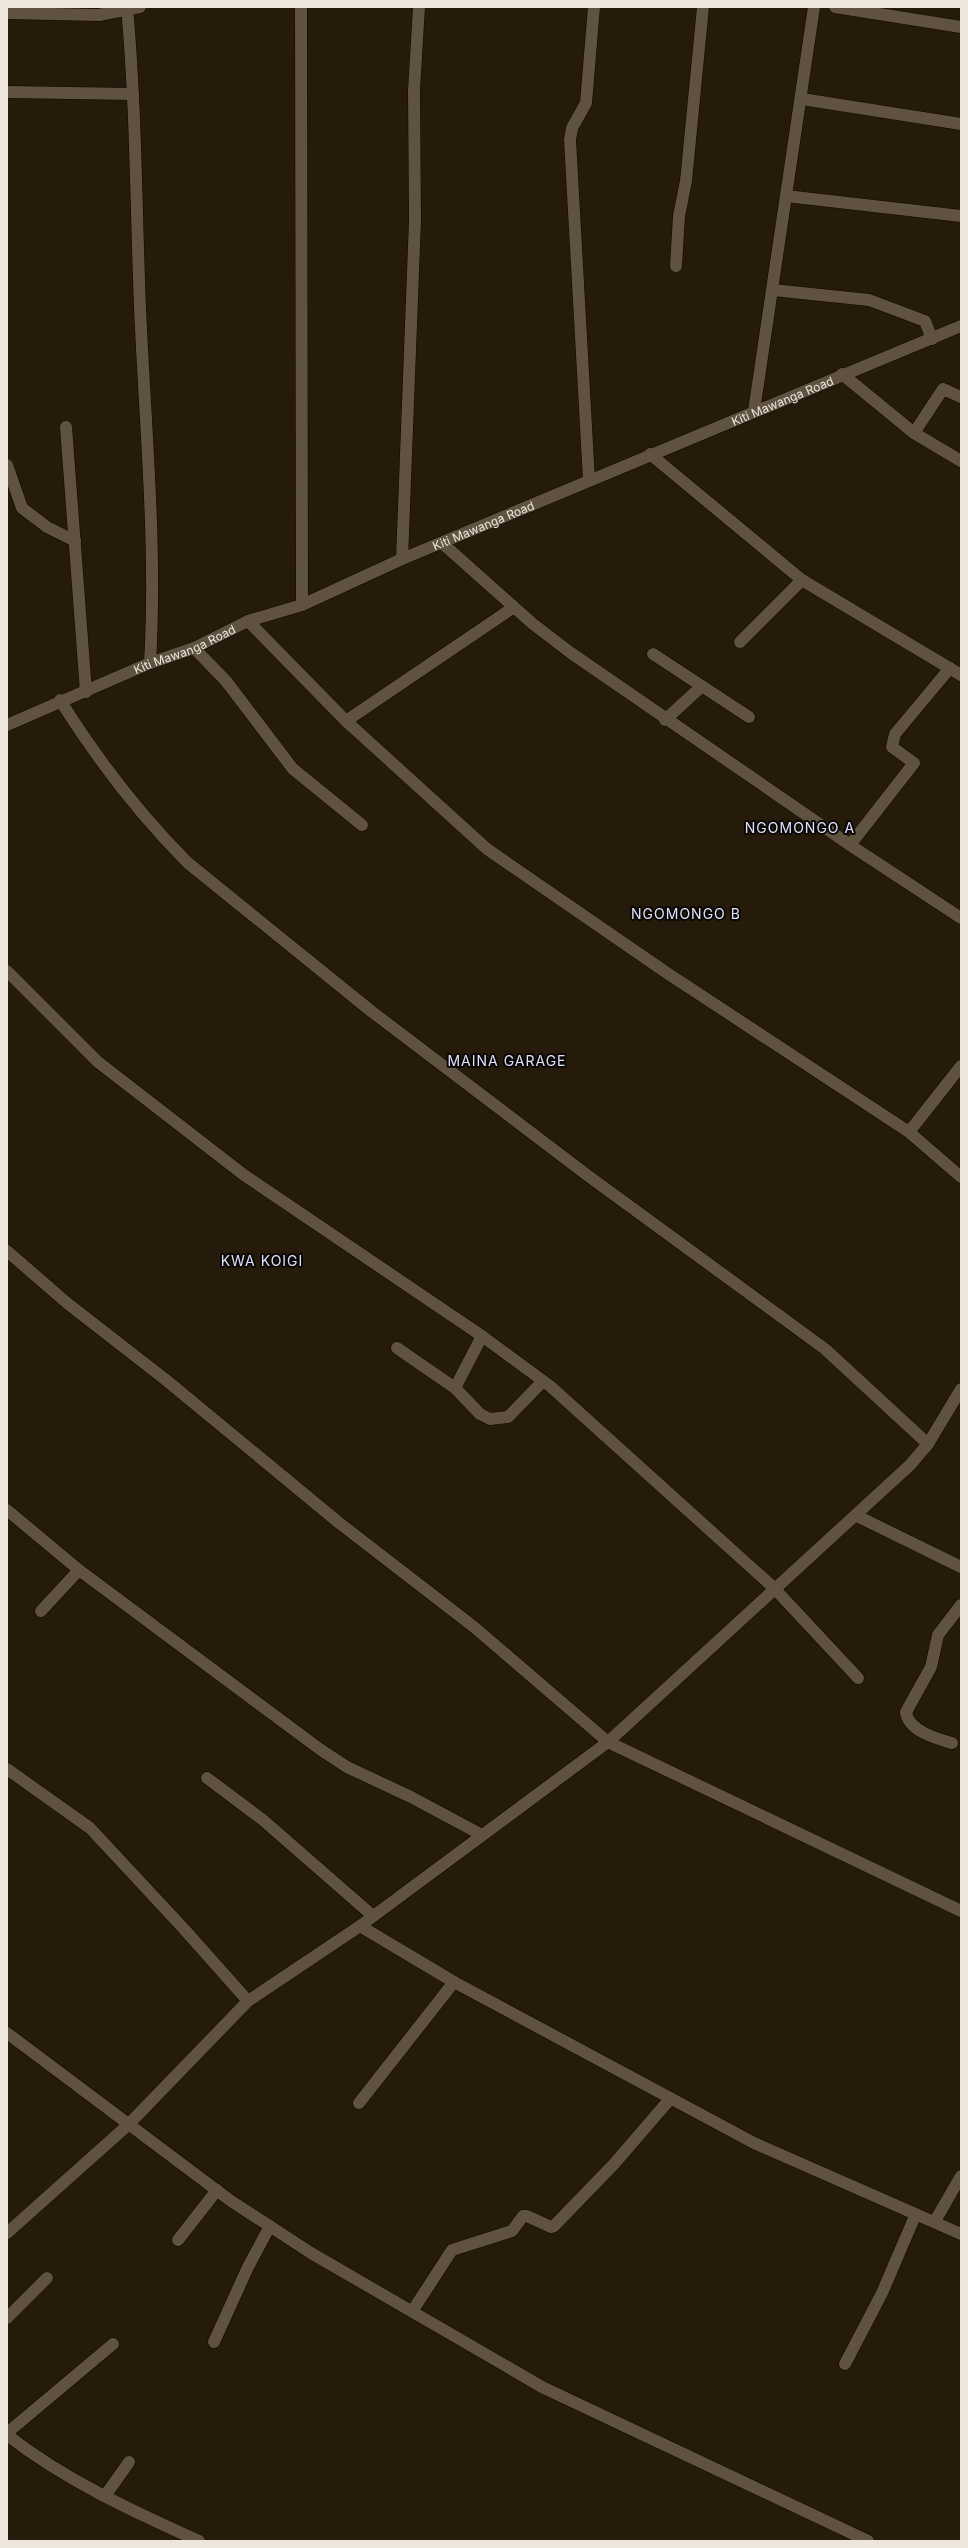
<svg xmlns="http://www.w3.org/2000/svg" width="968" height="2548" viewBox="0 0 968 2548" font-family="Inter,sans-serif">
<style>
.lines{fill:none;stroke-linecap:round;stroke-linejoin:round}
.minor-casing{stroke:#0e0600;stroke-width:13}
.minor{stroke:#5f5241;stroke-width:12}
.labels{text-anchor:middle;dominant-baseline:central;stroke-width:4;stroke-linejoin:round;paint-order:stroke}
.street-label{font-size:12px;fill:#eee6dc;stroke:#0b0703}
.quarter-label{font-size:14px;letter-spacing:1px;fill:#dee1fe;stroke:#0b0703}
</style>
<rect width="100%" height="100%" fill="#261b0b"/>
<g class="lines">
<g class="minor-casing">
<g id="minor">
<path d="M127 7C136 107 136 207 140 307 145 426 157 544 150 663"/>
<path d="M301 7 302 605"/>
<path d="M835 7 961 27"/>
<path d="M7 13 99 15 140 7"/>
<path d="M7 92 133 94"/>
<path d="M802 99 961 124"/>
<path d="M786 196 961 216"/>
<path d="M676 266 679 216 686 181 703 7"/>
<path d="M773 290 869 300 925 321 932 339"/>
<path d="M842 374 914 433 961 461"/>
<path d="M754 411 814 7"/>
<path d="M66 427 86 692"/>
<path d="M914 433 943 389 961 397"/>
<path d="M650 454 802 580 961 675"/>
<path d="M7 465 22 508 47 527 75 541"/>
<path d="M589 480 570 140 572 128 586 103 594 7"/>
<path d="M442 543 533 624 571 653 850 845 961 918"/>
<path d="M402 559 415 220 414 90 419 7"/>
<path d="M248 621 346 721 487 849 667 973 909 1132 961 1066"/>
<path d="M740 642 802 580"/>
<path d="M194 648 226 681 293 769 362 825"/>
<path d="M653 654 749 717"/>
<path d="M60 700C97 759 139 814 188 863L371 1011 587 1175 825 1349 928 1444"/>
<path d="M665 720 702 686"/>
<path d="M346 721 514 607"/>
<path id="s1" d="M7 725 150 663 194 648 248 621 302 605 402 559 961 326"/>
<path d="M850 845 914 763 892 747 895 734 950 668"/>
<path d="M7 971 98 1062 244 1175 482 1336 550 1386 774 1588 858 1678"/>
<path d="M909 1132 961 1177"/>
<path d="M7 1251 67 1303 166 1380 338 1522 474 1627 608 1742 961 1911"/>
<path d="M397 1348 455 1388 480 1414 490 1419 508 1417 543 1381"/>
<path d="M455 1388 482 1336"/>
<path d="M7 1510 79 1570"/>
<path d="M857 1516 961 1567"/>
<path d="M41 1611 79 1570 321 1750 347 1767 411 1797 482 1835"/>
<path d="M952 1743C938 1739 908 1731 906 1712L931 1667 938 1635 961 1605"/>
<path d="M7 1769 90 1828 184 1929 248 2001"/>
<path d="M207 1778 263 1820 373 1916"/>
<path d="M360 1926 454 1982 754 2143 961 2234"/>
<path d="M7 2033 231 2201 311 2253 542 2387 868 2541"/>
<path d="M359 2103 454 1982"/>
<path d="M935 2221 961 2176"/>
<path d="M7 2233 128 2125 248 2001 360 1926 608 1742 910 1465 928 1444 961 1389"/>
<path d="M178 2240 217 2190"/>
<path d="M413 2310 452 2250 512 2231 523 2216H527L551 2227 554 2226 614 2164 670 2099"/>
<path d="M7 2318 47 2278"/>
<path d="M214 2342 248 2267 270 2226"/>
<path d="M845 2364 882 2293 915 2216"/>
<path d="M7 2433 113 2344"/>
<path d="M7 2435C65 2480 132 2511 199 2541"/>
<path d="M105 2496 129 2462"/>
</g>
</g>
<use href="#minor" class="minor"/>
</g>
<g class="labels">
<g class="street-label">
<text stroke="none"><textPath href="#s1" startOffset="841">Kiti Mawanga Road</textPath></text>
<text stroke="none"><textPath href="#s1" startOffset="517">Kiti Mawanga Road</textPath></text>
<text stroke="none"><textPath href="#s1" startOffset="193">Kiti Mawanga Road</textPath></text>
</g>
<g class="quarter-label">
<text x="800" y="827">NGOMONGO A</text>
<text x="686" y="913">NGOMONGO B</text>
<text x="507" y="1060">MAINA GARAGE</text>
<text x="262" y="1260">KWA KOIGI</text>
</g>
</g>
<rect width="968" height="2548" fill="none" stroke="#eee6dc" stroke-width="16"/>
</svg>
